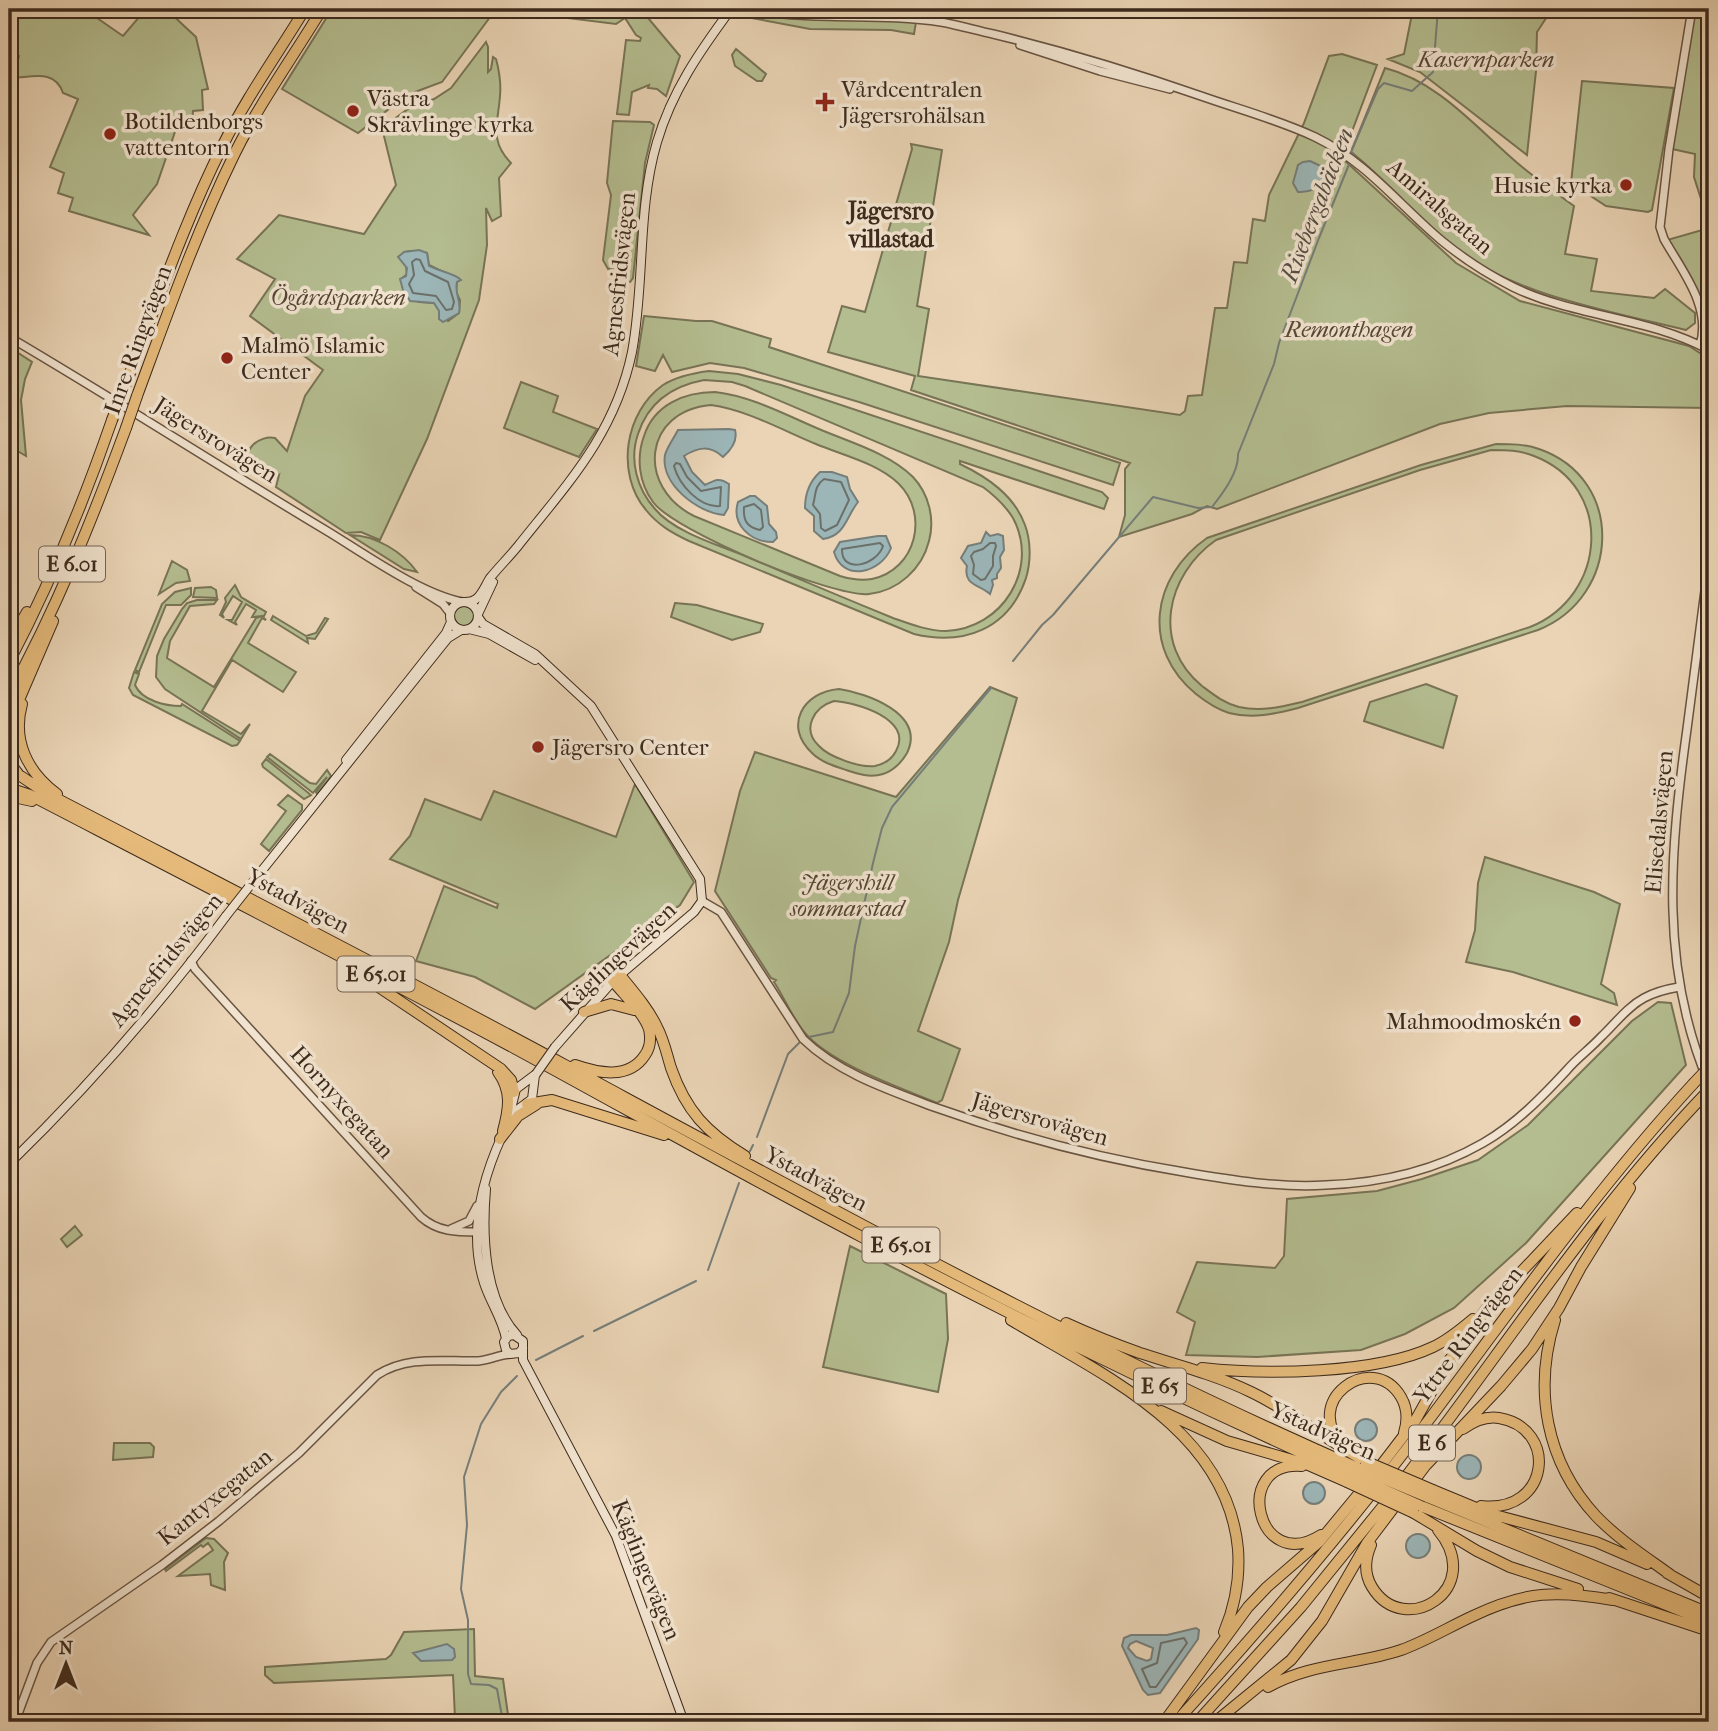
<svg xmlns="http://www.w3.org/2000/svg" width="1718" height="1731" viewBox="0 0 1718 1731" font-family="'IM FELL French Canon',serif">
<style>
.green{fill:#b4bd90;stroke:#787456;stroke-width:2;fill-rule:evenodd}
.water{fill:#9cb6b8;stroke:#767e7a;stroke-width:2;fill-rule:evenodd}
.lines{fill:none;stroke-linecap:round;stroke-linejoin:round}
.shore{stroke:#6c706a;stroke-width:2}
.stream{stroke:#767e7a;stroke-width:2}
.tertiary-casing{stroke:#685442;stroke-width:10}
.secondary-casing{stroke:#3d2a1c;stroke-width:10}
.motorway-casing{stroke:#3d2a1c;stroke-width:12}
.tertiary{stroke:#f1e3cf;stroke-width:7}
.secondary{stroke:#f1e3cf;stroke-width:8}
.motorway{stroke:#e5ba7a;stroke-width:10}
.secondary-bridge-casing{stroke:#3d2a1c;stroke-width:10;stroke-linecap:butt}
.motorway-bridge-casing{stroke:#3d2a1c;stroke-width:12;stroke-linecap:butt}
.secondary-bridge{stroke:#f1e3cf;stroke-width:8}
.motorway-bridge{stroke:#e5ba7a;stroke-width:10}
.poi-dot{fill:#8f2418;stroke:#f1e3cf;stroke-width:2.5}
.labels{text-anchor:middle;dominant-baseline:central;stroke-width:7;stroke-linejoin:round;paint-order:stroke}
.shield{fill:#f1e3cf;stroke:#736252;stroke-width:2}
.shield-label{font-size:21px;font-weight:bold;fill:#3d2a1c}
.park-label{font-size:23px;font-style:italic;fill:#554733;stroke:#f1e3cf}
.poi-label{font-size:23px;fill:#3d2a1c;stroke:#f1e3cf;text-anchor:start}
.street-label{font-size:23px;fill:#3d2a1c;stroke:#f1e3cf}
.water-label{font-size:24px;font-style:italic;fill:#554d43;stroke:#f1e3cf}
.neighbourhood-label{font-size:24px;font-weight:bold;fill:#3d2a1c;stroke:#f1e3cf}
</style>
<rect width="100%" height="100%" fill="#ead4b5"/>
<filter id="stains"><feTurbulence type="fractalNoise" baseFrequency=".00286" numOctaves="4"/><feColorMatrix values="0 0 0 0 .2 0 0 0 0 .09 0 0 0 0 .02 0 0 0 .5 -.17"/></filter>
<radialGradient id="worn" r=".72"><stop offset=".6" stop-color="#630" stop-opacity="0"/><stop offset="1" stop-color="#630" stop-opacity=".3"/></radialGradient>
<path class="green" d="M9 9H84L123 36 146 9H166L196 37 208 89 202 90 203 110 193 111 192 124 185 123 183 129H176L157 184 133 215 149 235 69 211 73 198 58 193 64 173 50 167 78 99 63 93C55 69 33 77 13 78L19 56 9 50Z
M332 9H496L442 82 407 95 358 133 282 89Z
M568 9H656L660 11 648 18 680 56 666 96 657 89 648 88 649 85 632 92 629 115 617 114 626 40 640 41 641 38 636 35 625 18 616 24 567 18Z
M1413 9H1552L1537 32 1536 71 1527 155 1420 72 1388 59 1404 54Z
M1693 9H1709V224L1694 177 1695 154 1672 149Z
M746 10 766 15 916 22 914 34 891 30 810 29 741 16Z
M486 42 488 47V72L491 69 493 57 496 59C499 70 501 85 500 96 498 123 489 141 511 163L499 178 501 216 492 221 486 208 487 245 479 300 427 439 380 540 361 532 346 533 276 487 279 475 271 481C265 477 255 473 251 467 240 450 259 435 275 438L287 451 305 396 323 370 250 316 275 279 237 259 279 215 364 234 396 185 382 128 408 109 434 99 451 88ZM410 251 427 253 429 265 450 275 457 282 456 292 460 300 459 313 448 321 434 303 419 302 407 297 401 279 407 274 404 252Z
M736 49 766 74 762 81H757L735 66 732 55Z
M1342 54 1377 65 1342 158 1456 263 1520 301 1689 346 1709 359V408L1567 406 1489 413 1440 424 1217 509 1207 506 1192 514 1119 537 1125 515V469L1130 463 911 390 915 376 828 352 842 306 865 312 912 149 911 144 942 150 917 306 929 309 918 376 1180 415 1185 411 1188 396 1202 395 1215 308H1227L1234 262 1247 263 1253 219 1265 221 1269 195 1304 123 1329 56Z
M1385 68C1440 82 1479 131 1521 166 1538 180 1556 193 1574 206L1565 254 1597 259 1591 291 1654 298 1665 289 1695 313V323L1686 330C1605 310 1505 294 1441 238 1409 210 1385 178 1351 152Z
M1582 81 1674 88 1652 210 1648 212 1606 206 1571 183Z
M613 121 650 122 654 125 645 163 633 278 630 282H626L623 267 608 269 603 260 611 195 607 183Z
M1709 228V342L1706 307 1667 240Z
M644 316 696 321H712L771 339 769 347 1120 463 1113 485 859 402 744 368 710 363 672 372 663 355 655 371 636 366Z
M9 347 32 362 25 379 21 400 26 456 9 446Z
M709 371 738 374 781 385 1102 492 1108 498 1104 509 960 461V464C987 477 1014 495 1025 525 1031 541 1031 562 1026 578 1009 629 964 646 914 634L689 541C672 533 658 525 646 510 615 473 625 412 663 385 677 376 694 373 709 371ZM704 380 732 382 745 386 983 487C995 496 1005 505 1013 518 1040 569 1002 629 946 631 928 631 910 624 893 618 844 598 794 577 745 556 718 545 674 532 655 509 637 489 629 460 638 434 648 403 672 386 704 380Z
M521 382 558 396 553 412 597 429 579 457 504 428Z
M715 392C751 396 786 415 819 429 849 442 889 453 913 477 929 494 935 519 929 541 922 569 898 591 869 594 834 598 674 531 653 502 639 483 636 458 644 436 654 405 684 392 715 392ZM711 405C747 410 782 430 816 444 842 455 877 463 898 483 930 514 916 570 872 579 861 581 850 579 840 576L694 516C636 487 643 411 711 405Z
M1496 444C1511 444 1525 444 1539 449 1626 479 1621 597 1538 630L1298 708C1275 714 1252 719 1229 713 1216 709 1206 702 1196 694 1141 649 1151 577 1207 538L1421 465ZM1491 450C1506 450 1520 450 1534 456 1615 487 1607 596 1530 627L1302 702C1281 707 1261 712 1239 707 1224 703 1214 695 1202 686 1151 644 1166 575 1216 540L1420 470Z
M350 535C375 535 403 552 417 572L404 569Z
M172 561 187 570 190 581 176 583 159 594Z
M235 585 241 597 266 612 264 616 252 617 256 610 246 604 235 622 237 625 228 620H232L242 602 233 596 222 614 224 618 220 615 226 602 225 598Z
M211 587 216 590 217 598 193 597 195 588Z
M191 588V595L181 605H166L139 672 135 670 162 604 175 592Z
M197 600H217L214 604 190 606 170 641 167 658 214 687 256 618 262 616 266 620 262 618 248 643 296 672 283 692 232 660 202 711 241 734 250 724 241 739 165 689 156 677 157 656 164 639 182 609 187 603Z
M675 603 697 605 763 624 760 632 732 640 671 617Z
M454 616a10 10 0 1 1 20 0a10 10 0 1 1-20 0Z
M273 616 306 636 316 633 325 618 328 619 315 639 307 638 308 643 271 620Z
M134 672 139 674 135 685C142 701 166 706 181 706L182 704 240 741 237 745 232 746 133 695 129 688Z
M1426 684 1457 696 1443 748 1364 721 1370 702Z
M990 687 1017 698 958 900 949 942 918 1031 960 1049 942 1100 937 1103C899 1087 831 1064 805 1033 793 1019 784 997 774 982L776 980 771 978 715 891 740 791 755 752 896 797Z
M839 689C867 693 926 714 907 753 902 762 893 771 883 774 870 778 858 774 846 770 834 766 821 762 812 753 783 726 803 692 839 689ZM834 701C855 702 914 719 896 751 892 759 884 764 875 766 860 768 829 757 819 746 801 729 814 707 834 701Z
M270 754 310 783 316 784 327 770 331 776 317 794 316 792 327 777 313 793 267 757Z
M266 759 311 795 304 799 263 767 262 764Z
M635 784 694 882 680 905 535 1009 475 977 416 961 444 886 497 908 498 904 390 859 410 836 425 799 481 820 494 791 616 837Z
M288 795 302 805V810L269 851 261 844 286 811 278 805Z
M1485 857 1594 892 1620 904 1601 984 1614 993 1617 1005 1513 972 1466 962 1475 930 1478 883Z
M1658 1002 1671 1003 1686 1065 1526 1243 1454 1308 1405 1334 1361 1350 1257 1357 1186 1355 1195 1322 1177 1312 1197 1262 1275 1268 1284 1256 1287 1199 1377 1191 1422 1179 1478 1160 1528 1125 1632 1021Z
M75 1226 82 1235 67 1247 61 1239Z
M850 1246 946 1294 948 1339 938 1392 823 1367Z
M114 1443H150L154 1447 153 1457 113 1460Z
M206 1538 214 1539 228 1553 224 1562 225 1590 211 1585 210 1574 178 1576 213 1550 208 1543 203 1547 201 1545 166 1571 165 1569Z
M474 1629 475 1676 503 1679 509 1722H485L484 1716 455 1718 453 1675 274 1683 265 1675V1667L386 1659 391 1655 404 1632Z"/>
<path class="water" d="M1310 161 1325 168 1329 177C1323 187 1309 193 1298 192L1293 183 1298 165 1303 162Z
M419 250 427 253 429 266C438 271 454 273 461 280L457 282C454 294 462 301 459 313L443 322 439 319V311L434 303 410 301 403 290 400 279 406 276 407 268 398 257 404 252Z
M729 429 735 430C738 441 731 450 723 457 710 445 698 447 684 456L692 472 705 485C715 480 719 477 729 484L728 508 724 515C698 513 660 484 665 455 667 447 674 438 678 430Z
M820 472H832L847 477 850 489 858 502C846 517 845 536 823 539L814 531V516L805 508C805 495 809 482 820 472Z
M750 496H755L767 506 769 524 776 532 777 538 773 542C751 542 731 525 738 502Z
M986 532 990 536 998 534 1003 536 1004 550 1000 557 1001 568 997 574V578L992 580 993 585 990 594C978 584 963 585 967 566L961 558 968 546 981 543Z
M878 536H886L891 548C881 573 843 583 834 552L840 542Z
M1355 1430a11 11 0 1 1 22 0a11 11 0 1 1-22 0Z
M1457 1467a12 12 0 1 1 24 0a12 12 0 1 1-24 0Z
M1303 1493a11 11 0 1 1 22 0a11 11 0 1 1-22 0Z
M1406 1546a12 12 0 1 1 24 0a12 12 0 1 1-24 0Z
M1196 1628 1199 1630 1198 1639 1160 1693 1148 1695 1143 1690 1125 1652 1122 1646 1124 1638 1131 1635H1167ZM1136 1641 1153 1648 1151 1659 1147 1661 1136 1657 1128 1648 1130 1644Z
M447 1644 454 1649 455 1657 452 1660 421 1661 413 1653Z"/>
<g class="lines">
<path class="shore" d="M416 259 420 260 425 271 448 282 454 302 452 309 446 310 436 296 413 293 409 284 414 275 412 262Z
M676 463 680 464 687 477 701 491 721 487 720 506C700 508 679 485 674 466Z
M824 479 841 482 849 500 837 525 825 531 821 528 820 514 813 505C816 495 814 486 824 479Z
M754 504 761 510 763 527 760 530C747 527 743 521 744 507Z
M880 543 883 546C877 565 841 575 842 549Z
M990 543H995L996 546 993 556V566L985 579 981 580 973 574 974 565 971 556 974 552 983 549Z
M1184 1638 1187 1643 1156 1687H1150L1142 1669 1157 1663 1161 1643Z"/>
<path class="stream" d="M1353 156 1354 154 1351 152 1378 89 1384 83 1412 91 1433 72 1438 9
M1013 661 1042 625 1053 615 1153 497 1198 508 1212 507C1223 493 1239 472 1238 454L1274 364 1279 343 1319 238 1350 162
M809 1037 833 1032 849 993 855 946 873 863 882 828 892 807 991 688
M757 1137 788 1054 799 1043
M750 1151 753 1145
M708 1270 739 1183
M594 1331 696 1281
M536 1360 583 1336
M503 1722 497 1689 489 1685 471 1684 468 1674V1620L461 1589 467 1525 464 1477 481 1424 501 1392 517 1376"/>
<g class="tertiary-casing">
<path id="tertiary" d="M751 9C813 22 878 12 941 22 958 25 975 30 993 34 1063 51 1132 72 1201 96 1238 109 1279 120 1315 137 1367 162 1399 205 1442 241 1464 259 1487 274 1513 287 1575 317 1648 317 1709 350
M1692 9 1669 149 1660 227 1664 239C1682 271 1712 307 1700 345
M1020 45 1100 71 1170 89
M9 337C116 400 220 467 327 531 365 554 419 593 462 602
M1709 560C1702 616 1694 673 1687 729 1670 852 1659 967 1709 1084
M416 587 443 604 450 613
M702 901 721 912 803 1039C838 1073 889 1090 934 1107 1018 1137 1097 1158 1184 1172 1231 1180 1279 1188 1326 1185 1381 1183 1436 1170 1483 1143 1516 1124 1542 1097 1567 1070 1577 1058 1590 1049 1601 1037 1615 1024 1627 1007 1644 998 1655 992 1667 989 1679 987
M191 961 195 969 421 1217C439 1233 459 1232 482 1232
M451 1229 469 1221 477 1206
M15 1722 37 1663 51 1642 162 1565 219 1521 299 1453 377 1375C408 1355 443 1362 478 1361 489 1360 499 1355 510 1354"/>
</g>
<g class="secondary-casing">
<path id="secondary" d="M716 9 725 16
M450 616a14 14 0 1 1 28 0a14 14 0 1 1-28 0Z
M465 602C469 602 472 602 476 599 482 595 486 584 490 578 499 567 509 557 518 546 568 483 615 434 632 352 645 283 637 210 657 142 672 91 700 51 731 9
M478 614 493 582
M478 617 483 624 535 654 591 706 700 879 702 901 694 912 613 981 555 1047
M469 629 489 634 535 660
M346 760 446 633 451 622
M252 883 448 638 461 630
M511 1109 516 1089 536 1074
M509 1121 517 1110 532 1099 535 1075
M502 1136C481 1182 468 1233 484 1283 490 1302 503 1320 506 1339
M9 1164C88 1087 160 1005 226 916
M486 1189C482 1235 484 1299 517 1335
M523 1348 519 1353 510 1354 506 1350 504 1342 508 1336 514 1335 523 1341V1360L616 1536 684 1722"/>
</g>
<g class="motorway-casing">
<path id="motorway" d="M123 391C155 309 183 225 222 147 246 98 277 55 305 9
M137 396C167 315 196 233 234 155 259 104 293 57 322 9
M9 644 27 612
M9 662C50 584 83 504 112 420
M9 695C56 610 92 520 126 428
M22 704C12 740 27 772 57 794
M9 723 53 621
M9 762 19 775 46 793C219 883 393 972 565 1065 826 1206 1086 1349 1358 1468
M9 788 30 795C192 879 353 962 514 1048 630 1111 745 1176 862 1237 1023 1322 1187 1402 1353 1476
M9 796 32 801
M343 963 501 1069 511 1080 514 1092
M620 975C633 991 648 1008 657 1027 664 1040 667 1055 671 1068 686 1111 707 1133 745 1156
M584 1012 611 1004 634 1010
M575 1065C598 1073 629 1080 645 1055 650 1048 651 1038 649 1029 643 1012 624 995 613 981
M498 1072C512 1091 509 1109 503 1131
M527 1104 552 1100 664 1135
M500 1139 518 1116 537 1104
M1011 1320C1101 1374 1227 1429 1238 1549 1240 1577 1235 1606 1224 1632
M1555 1320C1533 1390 1546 1462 1596 1516 1618 1539 1646 1557 1672 1576
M1066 1323C1090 1334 1115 1344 1140 1353 1177 1365 1216 1375 1251 1392 1291 1411 1326 1440 1365 1461
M1202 1368C1265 1375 1376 1374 1433 1347 1448 1340 1460 1330 1473 1319
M1161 1411 1227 1441 1306 1464 1347 1482
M1463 1429C1474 1421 1486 1416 1499 1418 1559 1428 1550 1514 1481 1506
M1345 1447C1298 1403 1372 1348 1401 1397 1408 1409 1408 1420 1404 1433
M1302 1466C1231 1460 1257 1576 1321 1535
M1401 1483C1503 1351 1593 1210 1709 1090
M1433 1490 1491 1514 1596 1542 1647 1564
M1427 1497 1709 1613
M1421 1506 1709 1622
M1414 1513 1477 1551 1510 1567 1578 1589
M1371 1545C1365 1559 1364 1574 1372 1587 1404 1640 1487 1589 1438 1530
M1667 1573 1709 1597
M1609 1598 1709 1631
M1268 1687C1310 1663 1356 1665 1401 1650 1426 1641 1449 1627 1473 1616 1525 1591 1557 1590 1613 1600
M1164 1722 1248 1607 1267 1587 1319 1542 1366 1485 1415 1421 1448 1362 1487 1308 1577 1213
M1176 1722C1264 1625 1349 1526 1428 1421 1514 1306 1596 1190 1693 1084
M1197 1722 1301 1607 1392 1495
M1215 1722 1291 1660 1322 1621 1367 1543 1426 1465 1501 1386 1532 1349 1559 1308 1581 1267 1630 1188"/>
</g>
<use href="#tertiary" class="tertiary"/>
<use href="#secondary" class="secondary"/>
<use href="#motorway" class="motorway"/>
<g class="secondary-bridge-casing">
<path id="secondary-bridge" d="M226 916 252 883
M536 1074 555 1047"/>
</g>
<g class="motorway-bridge-casing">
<path id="motorway-bridge" d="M112 420 123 391
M126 428 137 396
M1693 1084 1709 1067
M1365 1461 1433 1490
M1358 1468 1427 1497
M1353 1476 1421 1506
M1347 1482 1414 1513"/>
</g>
<use href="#secondary-bridge" class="secondary-bridge"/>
<use href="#motorway-bridge" class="motorway-bridge"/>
</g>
<g class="poi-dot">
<path d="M821.5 91.5h7v7h7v7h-7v7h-7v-7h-7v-7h7z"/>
<circle cx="353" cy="111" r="7"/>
<circle cx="110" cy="134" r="7"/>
<circle cx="1626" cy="185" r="7"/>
<circle cx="227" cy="358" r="7"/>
<circle cx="538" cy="747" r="7"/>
<circle cx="1575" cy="1021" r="7"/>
</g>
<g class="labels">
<g class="shield">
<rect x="39" y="546.5" width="66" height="35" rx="5"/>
<rect x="337.5" y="956.5" width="77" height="35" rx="5"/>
<rect x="862.5" y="1227.5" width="77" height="35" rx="5"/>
<rect x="1134" y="1368.5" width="52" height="35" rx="5"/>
<rect x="1409" y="1425.5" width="46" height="35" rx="5"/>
</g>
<g class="shield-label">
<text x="72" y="564">E 6.01</text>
<text x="376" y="974">E 65.01</text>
<text x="901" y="1245">E 65.01</text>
<text x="1160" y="1386">E 65</text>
<text x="1432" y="1443">E 6</text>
</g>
<g class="park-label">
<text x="1486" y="59">Kasernparken</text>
<text x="338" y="297">Ögårdsparken</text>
<text x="1349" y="329">Remonthagen</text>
<text x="847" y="882">Jägershill<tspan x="847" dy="26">sommarstad</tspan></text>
</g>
<g class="poi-label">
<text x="841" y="89">Vårdcentralen<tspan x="841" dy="26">Jägersrohälsan</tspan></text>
<text x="367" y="98">Västra<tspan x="367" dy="26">Skrävlinge kyrka</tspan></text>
<text x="124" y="121">Botildenborgs<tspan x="124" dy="26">vattentorn</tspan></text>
<text x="1612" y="185" text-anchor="end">Husie kyrka</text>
<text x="241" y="345">Malmö Islamic<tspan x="241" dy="26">Center</tspan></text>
<text x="552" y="747">Jägersro Center</text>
<text x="1561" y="1021" text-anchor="end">Mahmoodmoskén</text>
</g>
<g class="street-label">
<text transform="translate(1440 207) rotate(41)">Amiralsgatan</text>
<text transform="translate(619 274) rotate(-84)">Agnesfridsvägen</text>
<text transform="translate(138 340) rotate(-70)">Inre Ringvägen</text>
<text transform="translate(216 440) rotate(32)">Jägersrovägen</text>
<text transform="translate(1659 822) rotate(-85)">Elisedalsvägen</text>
<text transform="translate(298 901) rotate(28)">Ystadvägen</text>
<text transform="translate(618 957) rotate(-43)">Käglingevägen</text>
<text transform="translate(166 960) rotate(-51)">Agnesfridsvägen</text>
<text transform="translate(342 1102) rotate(48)">Hornyxegatan</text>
<text transform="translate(1040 1119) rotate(16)">Jägersrovägen</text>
<text transform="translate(816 1179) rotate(28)">Ystadvägen</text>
<text transform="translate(1468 1335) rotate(-53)">Yttre Ringvägen</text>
<text transform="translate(1323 1431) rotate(24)">Ystadvägen</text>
<text transform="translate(215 1497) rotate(-39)">Kantyxegatan</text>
<text transform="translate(646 1570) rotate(68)">Käglingevägen</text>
</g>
<g class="water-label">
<text transform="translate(1317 205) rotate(-69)">Risebergabäcken</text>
</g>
<g class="neighbourhood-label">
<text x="891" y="211">Jägersro<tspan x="891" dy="28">villastad</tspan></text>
</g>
</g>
<rect width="1718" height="1731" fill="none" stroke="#ead4b5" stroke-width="35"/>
<rect x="10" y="10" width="1697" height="1710" fill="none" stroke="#3d2a1c" stroke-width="3.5"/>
<rect x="18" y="18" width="1683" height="1696" fill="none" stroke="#3d2a1c" stroke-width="2"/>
<g transform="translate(66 1664)" stroke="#f1e3cf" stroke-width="5" paint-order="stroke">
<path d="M0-5L12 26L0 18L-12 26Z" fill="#3d2a1c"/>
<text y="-10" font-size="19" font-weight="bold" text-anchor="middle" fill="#3d2a1c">N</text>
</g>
<rect width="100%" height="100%" filter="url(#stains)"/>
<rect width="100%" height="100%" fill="url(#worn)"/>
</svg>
